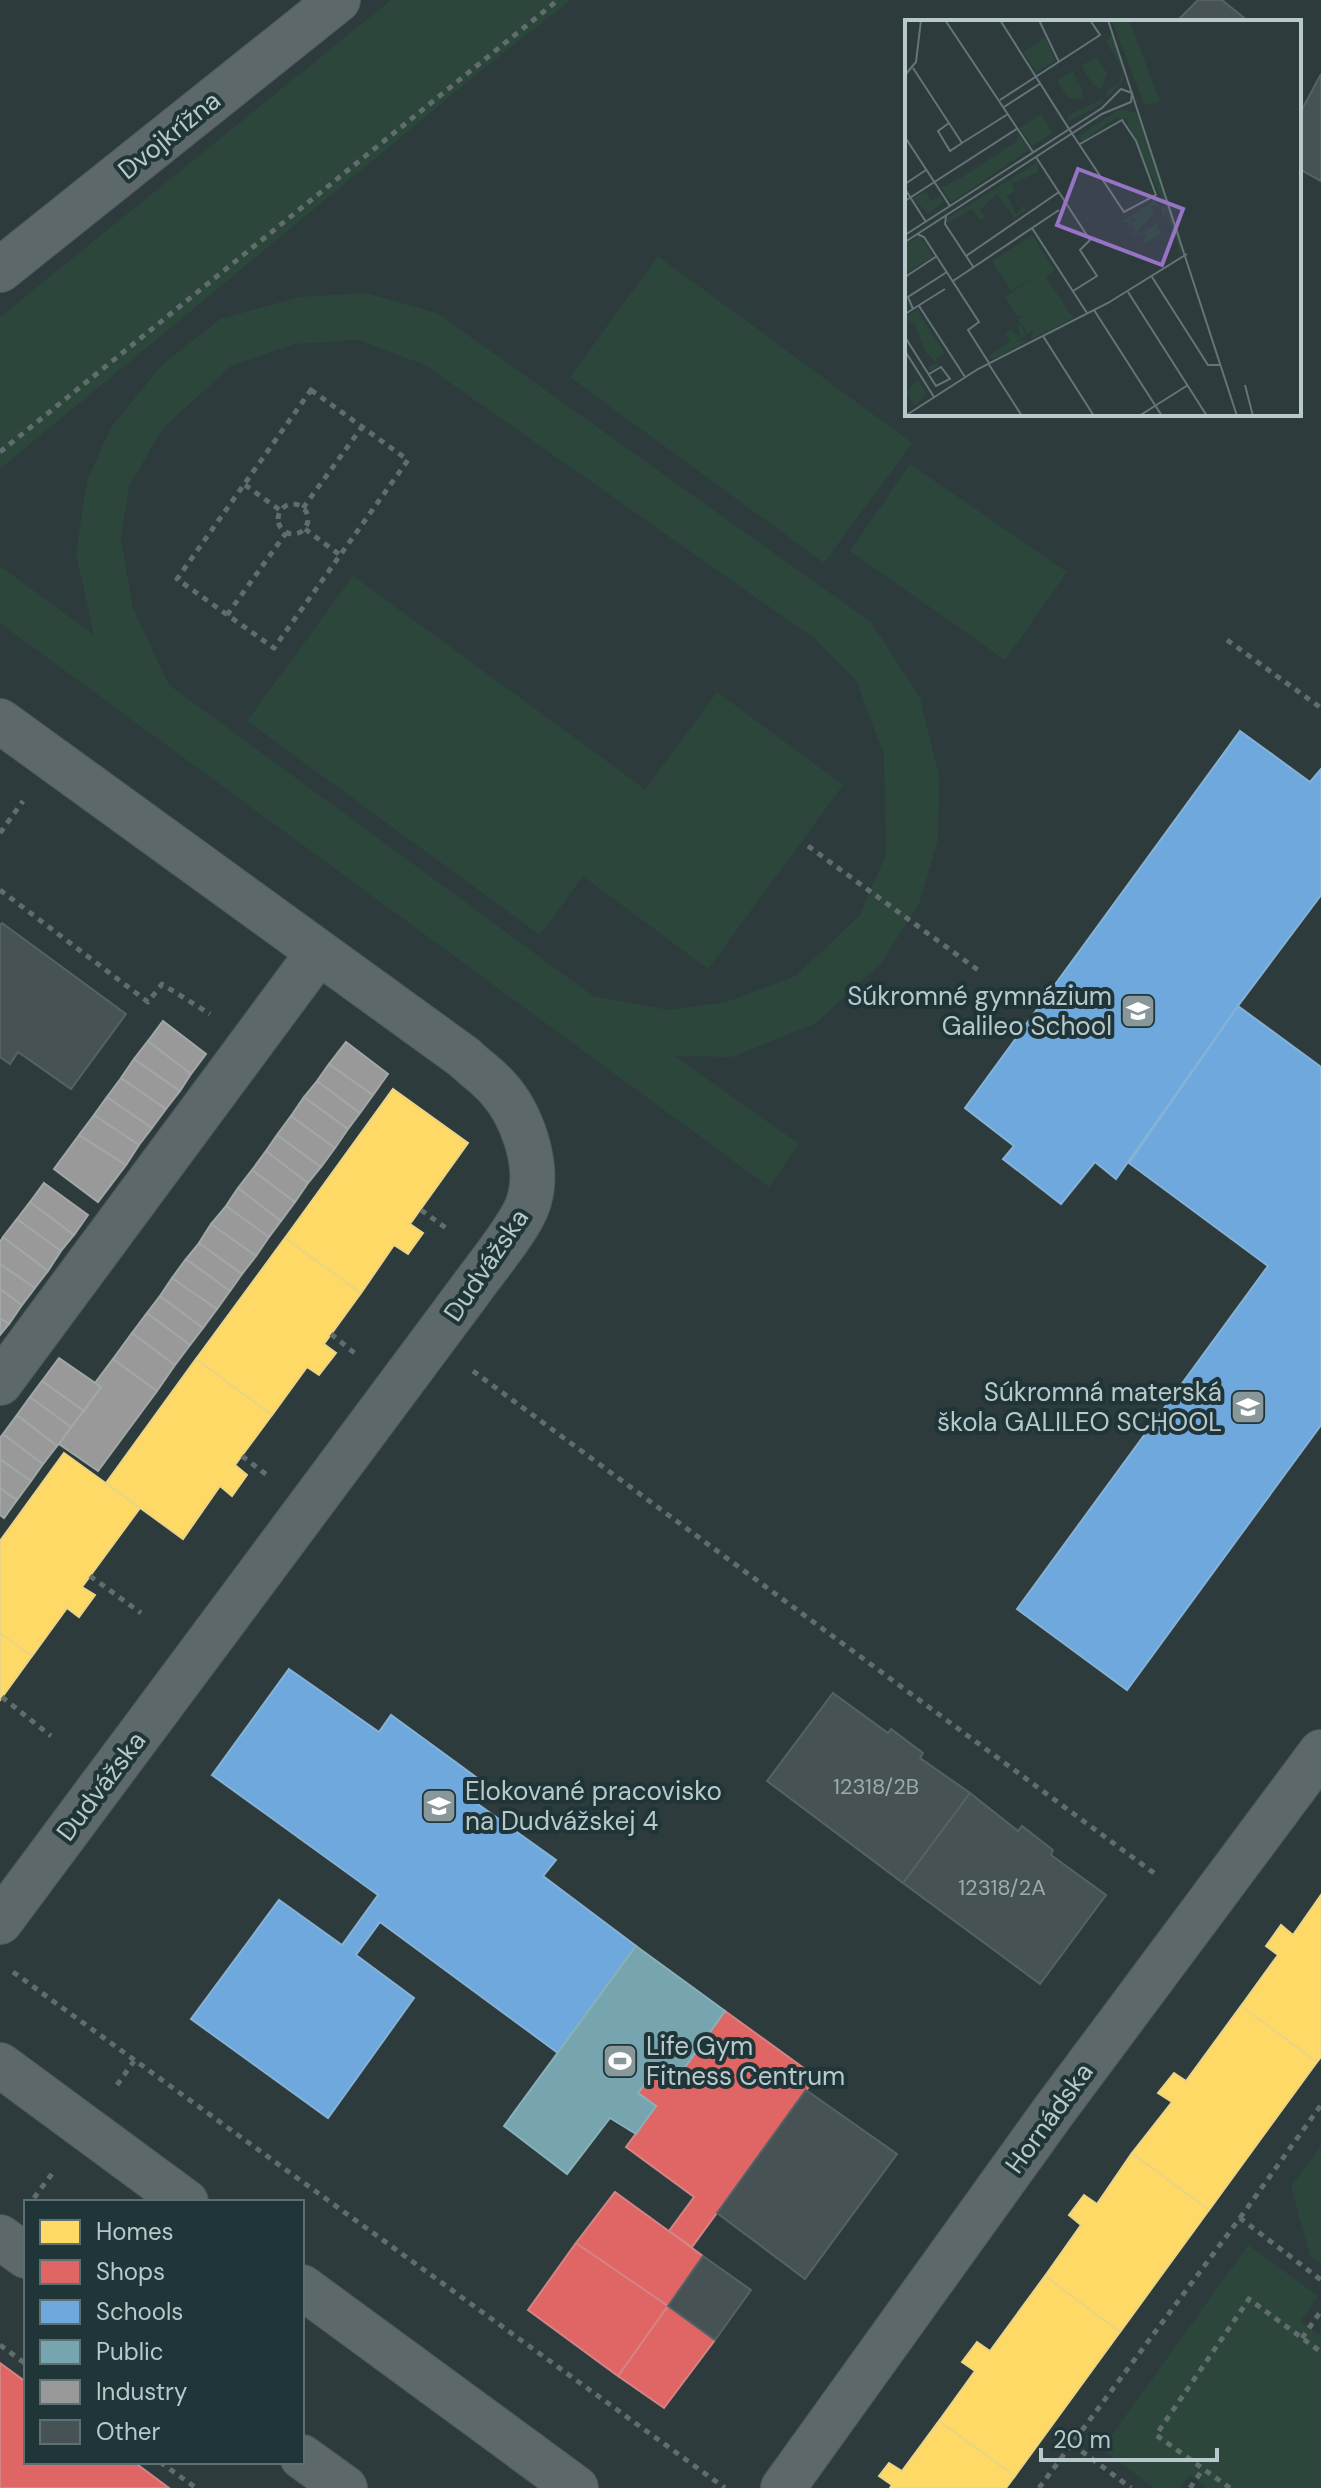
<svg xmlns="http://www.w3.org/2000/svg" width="1321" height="2488" viewBox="0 0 1321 2488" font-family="'DM Sans',sans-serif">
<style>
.green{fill:#2c463c;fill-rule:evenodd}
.homes{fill:#ffd966;stroke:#ead485;stroke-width:2}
.shops{fill:#e06666;stroke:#d48485;stroke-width:2}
.schools{fill:#6fa8dc;stroke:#85b2d7;stroke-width:2}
.public{fill:#76a5af;stroke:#8ab0b8;stroke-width:2}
.industry{fill:#999;stroke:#a2a7a8;stroke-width:2}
.building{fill:#475254;stroke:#556264;stroke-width:2}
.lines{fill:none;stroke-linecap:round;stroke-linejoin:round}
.minor-casing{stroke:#4d585a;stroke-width:46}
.path{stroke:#616d6d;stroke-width:5;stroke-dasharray:6 6;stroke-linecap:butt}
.minor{stroke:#5d686a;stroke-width:44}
.labels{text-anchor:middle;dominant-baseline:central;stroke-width:8;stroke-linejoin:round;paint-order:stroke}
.number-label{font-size:22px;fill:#9cabae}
.street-label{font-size:26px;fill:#b8c9cc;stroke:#203538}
.poi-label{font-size:26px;fill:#b8c9cc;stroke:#203538;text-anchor:end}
.inset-road{fill:none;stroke:#657476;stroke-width:2}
.view{fill:#9673c5;fill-opacity:0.15;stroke:#9673c5;stroke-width:4}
.inset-edge{fill:none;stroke:#b8c9cc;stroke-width:4}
</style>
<rect width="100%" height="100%" fill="#2d3b3d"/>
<path class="green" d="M391 0H571L488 65 0 469V317Z
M658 256 912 443 824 563 570 377Z
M366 293 437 313 871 622 920 698 939 776 938 840 919 904 881 963 816 1023 732 1057 675 1056 799 1144 769 1187 0 623V566L94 635 76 554 87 481 111 427 162 365 220 319 299 297ZM358 340 425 365 815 639 856 680 884 755 886 854 860 915 796 976 726 1002 669 1010 593 996 169 685 133 608 121 539 129 486 163 428 231 366 294 344Z
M910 464 1067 572 1005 660 850 551Z
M353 576 645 789 717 692 843 785 708 969 583 876 540 935 247 721Z
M1321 2146V2264L1310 2256 1291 2187Z
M1248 2245 1318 2296 1301 2321 1319 2335 1321 2334V2488H1205V2486L1190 2475 1180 2488H1154L1102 2449Z"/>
<path class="homes" d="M393 1089 468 1143 410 1224 423 1233 408 1254 394 1245 361 1293 285 1238Z
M285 1238 361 1293 324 1344 336 1353 319 1375 307 1367 272 1415 196 1359Z
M196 1359 272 1415 235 1465 247 1475 232 1496 220 1486 183 1539 106 1483Z
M64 1453 140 1508 82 1587 95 1595 79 1617 67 1608 32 1656 0 1633V1541Z
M0 1633 32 1656 0 1700Z
M1321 1895V2057L1317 2062 1241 2006 1278 1955 1266 1946 1281 1925 1293 1935Z
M1241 2006 1317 2062 1209 2210 1132 2153 1172 2102 1158 2093 1174 2073 1186 2081Z
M1132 2153 1209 2210 1120 2332 1045 2276 1081 2225 1069 2215 1084 2195 1097 2204Z
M1045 2276 1120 2332 1015 2476 939 2421 975 2371 962 2362 977 2342 990 2351Z
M939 2421 1015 2476 1006 2488H890L892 2485 879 2476 889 2463 902 2471Z"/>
<path class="shops" d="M725 2011 816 2077 692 2247 669 2231 694 2197 626 2147 656 2106 638 2093 655 2070 673 2084Z
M615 2192 703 2256 668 2306 576 2243Z
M576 2243 668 2306 618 2376 528 2310Z
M668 2306 715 2340 664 2408 618 2376Z
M0 2363 26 2382V2462H134L169 2488H0Z"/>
<path class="schools" d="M1240 731 1310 782 1321 769V895L1238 1006 1116 1179 1095 1162 1061 1204 1003 1159 1014 1146 965 1108Z
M1238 1006 1321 1067V1425L1127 1690 1017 1609 1268 1266 1129 1163Z
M289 1669 379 1732 391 1715 480 1780 468 1797 556 1860 543 1876 636 1946 558 2053 380 1922 356 1955 414 1998 328 2118 191 2019 279 1900 342 1945 378 1895 212 1775Z"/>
<path class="public" d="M636 1946 725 2011 673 2084 655 2070 638 2093 656 2106 636 2134 610 2118 567 2174 504 2126Z"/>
<path class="industry" d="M163 1021 206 1054 191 1074 148 1041Z
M148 1041 191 1074 180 1091 134 1059Z
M346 1042 388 1074 373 1095 329 1064Z
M134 1059 180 1091 166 1109 121 1078Z
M329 1064 373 1095 360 1113 317 1081Z
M121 1078 166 1109 152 1128 107 1097Z
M317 1081 360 1113 348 1129 304 1097Z
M107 1097 152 1128 139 1145 94 1115Z
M304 1097 348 1129 335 1148 291 1116Z
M94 1115 139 1145 126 1165 79 1135Z
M291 1116 335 1148 321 1167 277 1135Z
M79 1135 126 1165 98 1202 54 1169Z
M277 1135 321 1167 308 1183 266 1151Z
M266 1151 308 1183 295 1202 252 1170Z
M252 1170 295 1202 281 1221 238 1188Z
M44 1183 88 1215 74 1235 30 1202Z
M238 1188 281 1221 269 1237 226 1206Z
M30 1202 74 1235 61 1251 17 1219Z
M226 1206 269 1237 256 1256 211 1224Z
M17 1219 61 1251 48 1271 3 1237Z
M211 1224 256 1256 242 1274 199 1243Z
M3 1237 48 1271 35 1288 0 1264V1242Z
M199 1243 242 1274 230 1291 186 1259Z
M186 1259 230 1291 217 1309 172 1278Z
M0 1264 35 1288 22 1305 0 1289Z
M172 1278 217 1309 203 1328 160 1296Z
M0 1289 22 1305 9 1324 0 1318Z
M160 1296 203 1328 190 1345 147 1313Z
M147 1313 190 1345 175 1365 132 1333Z
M0 1318 9 1324 0 1335Z
M132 1333 175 1365 157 1391 113 1359Z
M59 1358 101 1387 84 1411 42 1381Z
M113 1359 157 1391 98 1471 59 1444 101 1387 95 1383Z
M42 1381 84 1411 71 1427 30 1397Z
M30 1397 71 1427 57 1446 17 1415Z
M17 1415 57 1446 43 1464 3 1434Z
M3 1434 43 1464 31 1481 0 1459V1438Z
M0 1459 31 1481 17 1500 0 1488Z
M0 1488 17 1500 4 1518 0 1515Z"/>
<path class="building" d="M1198 0H1222L1249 22H1176Z
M1321 74V181L1299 169V115Z
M2 923 126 1014 71 1089 18 1052 10 1064 0 1057V925Z
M833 1693 888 1733 891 1729 923 1753 920 1758 970 1793 903 1883 767 1781Z
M970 1793 1018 1831 1022 1826 1053 1850 1051 1855 1106 1895 1040 1984 903 1883Z
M806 2090 897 2154 805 2279 717 2213Z
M703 2256 751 2290 715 2340 668 2306Z"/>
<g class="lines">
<g class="minor-casing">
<path id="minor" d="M0 270 338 0
M0 721 465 1058C475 1068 487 1076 497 1087 522 1114 540 1165 529 1201 522 1226 484 1270 468 1293L0 1922
M0 1383 318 953
M0 2065 186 2202
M0 2237 26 2256
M302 2287 576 2488
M302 2457 345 2488
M783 2488 1053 2112 1321 1752"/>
</g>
<path class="path" d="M311 390 408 460 274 648 177 579Z
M0 452 558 0
M245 485 281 511
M278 519a15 15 0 1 1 30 0a15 15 0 1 1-30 0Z
M303 508 362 427
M305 529 340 555
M227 615 286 533
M1227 640 1321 708
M0 833 23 801
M808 846 982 973
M0 890 148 1002 162 984 210 1014
M421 1210 450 1231
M331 1334 357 1355
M473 1371 1158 1876
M242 1456 267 1475
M90 1576 141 1613
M2 1697 51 1736
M13 1972 725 2488
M117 2085 134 2061
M34 2198 54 2171
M1240 2218 1321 2105
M1302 2338 1321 2311
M0 2345 26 2364
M1072 2444 1131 2488
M160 2462 196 2488
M1039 2488 1240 2218 1321 2280
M1190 2488 1203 2469
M1230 2488 1156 2435 1249 2299 1321 2352"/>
<use href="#minor" class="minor"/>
</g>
<defs>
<g id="school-square" transform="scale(1.8)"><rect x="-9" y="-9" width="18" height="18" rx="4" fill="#87979a" stroke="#203538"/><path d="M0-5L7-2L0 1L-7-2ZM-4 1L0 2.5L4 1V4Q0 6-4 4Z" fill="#fff"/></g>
<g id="stadium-square" transform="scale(1.8)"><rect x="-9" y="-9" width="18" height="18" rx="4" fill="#87979a" stroke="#203538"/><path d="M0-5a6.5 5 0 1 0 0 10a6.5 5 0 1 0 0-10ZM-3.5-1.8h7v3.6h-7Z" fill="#fff"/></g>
</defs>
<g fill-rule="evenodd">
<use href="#school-square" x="1138" y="1011"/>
<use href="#school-square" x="1248" y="1407"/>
<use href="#school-square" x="439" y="1806"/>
<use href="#stadium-square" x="620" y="2061"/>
</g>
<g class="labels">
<g class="number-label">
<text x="876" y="1786">12318/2B</text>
<text x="1002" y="1887">12318/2A</text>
</g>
<g class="street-label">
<text transform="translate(169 135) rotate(-39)">Dvojkrížna</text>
<text transform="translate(486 1265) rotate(-56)">Dudvážska</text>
<text transform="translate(101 1786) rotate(-53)">Dudvážska</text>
<text transform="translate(1049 2118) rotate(-54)">Hornádska</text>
</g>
<g class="poi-label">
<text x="1112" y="996">Súkromné gymnázium<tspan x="1112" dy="30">Galileo School</tspan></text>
<text x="1222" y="1392">Súkromná materská<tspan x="1222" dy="30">škola GALILEO SCHOOL</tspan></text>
<text x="465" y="1791" text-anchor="start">Elokované pracovisko<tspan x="465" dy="30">na Dudvážskej 4</tspan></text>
<text x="646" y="2046" text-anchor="start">Life Gym<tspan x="646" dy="30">Fitness Centrum</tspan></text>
</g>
</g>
<g transform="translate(905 20)">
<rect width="396" height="396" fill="#2d3b3d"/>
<path d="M207 0H224L255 81 239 85ZM207 14 219 51 218 61 194 85 163 102V95L201 78 203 69 214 64 218 49 201 22ZM140 17 150 41 132 52 118 32ZM191 37 202 53 197 69 189 66 176 46ZM167 51 174 62 167 66 175 63 179 80 163 78 152 61ZM215 89 232 93 276 218V236L262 193 252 206 257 213 237 225 241 214 228 215 222 202H216L255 177 251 183 261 189 221 99 210 98 178 121 172 117ZM247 185 256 187 258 199 236 214 228 213 224 207 227 198 232 200 226 203 231 212 248 195ZM136 94 148 113 127 126 115 108ZM113 113 124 130 46 182 33 162 37 167 56 158 112 121ZM133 142V152L106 164 110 170 102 176 111 194 119 185 122 190 109 198 92 173 75 190 80 197 75 200 67 189 42 204 41 199ZM21 171 26 181 35 176 38 182 23 194 8 178ZM127 215 150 250 141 257 168 298 126 319 129 310 123 314 113 299 119 295 112 297 100 277 138 251 106 271 87 241ZM15 216 28 237 0 253V224ZM12 290 40 333 31 338 33 347 26 351 22 347 31 343 18 327 10 304 3 300 0 308V297ZM113 301 121 315 112 321 124 320 86 340 84 336 105 321 100 313 106 309 115 318ZM4 347 22 374 10 386 0 373 12 361Z" fill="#2c463c" fill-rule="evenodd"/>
<path class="inset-road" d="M40 0 128 132M95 0 164 109 219 192 251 175 231 121 217 100 175 124M134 0 154 42M203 0 332 396M8 48 57 123 103 94M0 55 11 42 16 0M95 80 195 15 185 0M99 87 136 63M44 103 33 111 45 131 57 123M0 117 45 186M131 137 185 220 175 230 192 256 168 271M0 164 21 150M0 169 21 202M0 181 113 108M41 196 40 204 69 248M127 208 182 293M12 214 19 217 74 302 63 310 84 343M0 215 197 88 216 69 227 73 226 82 197 94 0 222M61 236 154 172M0 257 32 236M247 257 303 345H316M48 261 154 190M223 272 302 396M14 286 60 357M8 289 3 277 42 252M189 290 257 396M0 294 40 269M138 316 189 396M0 317 31 366 45 359 36 347 24 354M0 331 29 377M83 343 117 396M340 365 348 396M0 396 73 349 203 283 282 234M234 396 283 365"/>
<path class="view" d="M173 149 278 189 257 245 152 205Z"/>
<rect width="396" height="396" class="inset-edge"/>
</g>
<rect x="24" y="2200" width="280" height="264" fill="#203538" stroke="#5d7073" stroke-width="2"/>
<rect x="40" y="2220" width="40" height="24" fill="#ffd966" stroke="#5d7073" stroke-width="2"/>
<text x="96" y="2240" font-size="24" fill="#b8c9cc">Homes</text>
<rect x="40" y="2260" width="40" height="24" fill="#e06666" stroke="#5d7073" stroke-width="2"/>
<text x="96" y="2280" font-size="24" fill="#b8c9cc">Shops</text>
<rect x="40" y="2300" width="40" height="24" fill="#6fa8dc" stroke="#5d7073" stroke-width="2"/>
<text x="96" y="2320" font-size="24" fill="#b8c9cc">Schools</text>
<rect x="40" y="2340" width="40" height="24" fill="#76a5af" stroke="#5d7073" stroke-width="2"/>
<text x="96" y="2360" font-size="24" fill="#b8c9cc">Public</text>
<rect x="40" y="2380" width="40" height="24" fill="#999999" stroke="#5d7073" stroke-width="2"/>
<text x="96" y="2400" font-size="24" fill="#b8c9cc">Industry</text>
<rect x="40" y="2420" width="40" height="24" fill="#475254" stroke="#5d7073" stroke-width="2"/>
<text x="96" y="2440" font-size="24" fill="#b8c9cc">Other</text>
<path d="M1041 2448v12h176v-12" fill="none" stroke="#b8c9cc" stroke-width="4"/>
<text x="1053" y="2448" font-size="24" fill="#b8c9cc" stroke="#203538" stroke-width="6" paint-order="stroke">20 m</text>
</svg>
